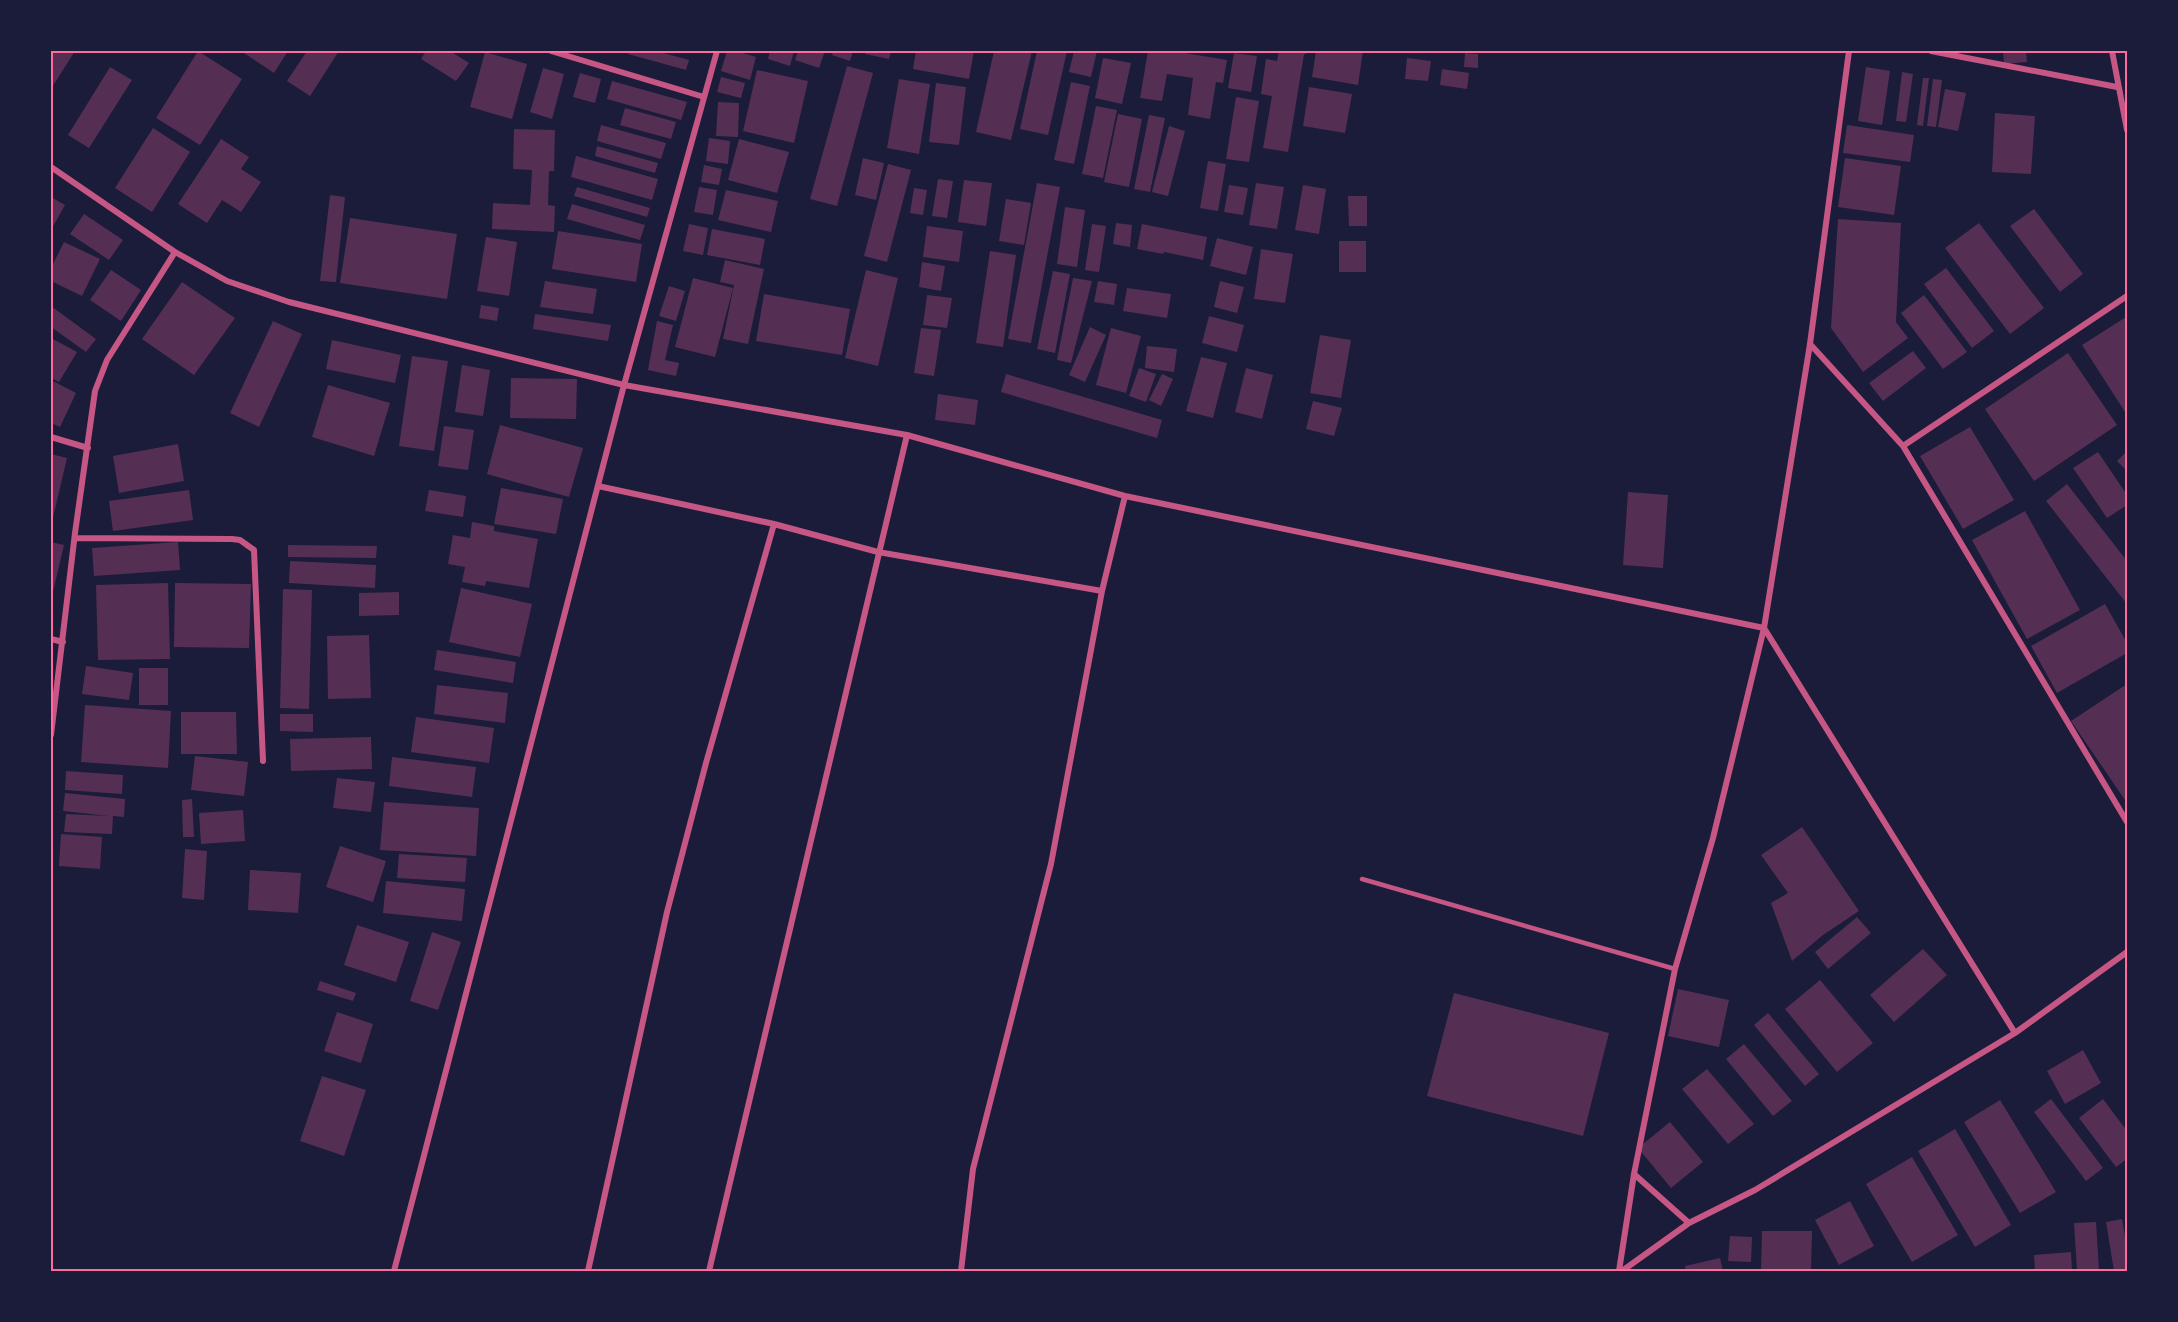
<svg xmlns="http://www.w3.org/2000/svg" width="2178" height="1322" viewBox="0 0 2178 1322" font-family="'Noto Sans',sans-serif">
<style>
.building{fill:#542f53}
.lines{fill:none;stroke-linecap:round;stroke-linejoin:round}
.service{stroke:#c65784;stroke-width:4.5}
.minor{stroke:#c65784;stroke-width:6}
.neatline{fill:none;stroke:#ff6b9d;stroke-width:2}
</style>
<rect width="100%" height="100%" fill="#1b1b3a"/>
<path class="building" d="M51 51H75L51 89Z
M198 51 242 79 200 145 156 118Z
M246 51H288L274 73 244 53Z
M307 51H339L310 96 287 81Z
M426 51H450L469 63 456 81 421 59Z
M629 51H656L689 60 686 70 628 54Z
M727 51H736L756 57 750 80 721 71Z
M770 51H794L790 66 768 59Z
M798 51H825L819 68 795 60Z
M833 51H853L850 61 832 55Z
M866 51H891L889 59 865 54Z
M916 51H974L969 79 913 69Z
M994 51H1032L1011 140 976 132Z
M1037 51H1067L1048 135 1020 129Z
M1074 51H1097L1091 77 1069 72Z
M1148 51H1173L1227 60 1223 83 1216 82 1210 119 1188 115 1193 78 1167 74 1162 101 1140 98Z
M1279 51H1307L1306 54H1304L1288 152 1263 148 1272 96 1261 94 1266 59 1277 61Z
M1316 51H1363L1358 85 1312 77Z
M2003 51H2026L2027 62 2004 64Z
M485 52 527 64 512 119 470 107Z
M1234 53 1257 56 1251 92 1228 88Z
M1465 53 1478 54V68L1464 67Z
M1103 58 1131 63 1122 104 1095 98Z
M1407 58 1431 61 1428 81 1405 79Z
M847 66 873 73 837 206 810 199Z
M110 67 132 80 89 148 68 135Z
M1866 67 1890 71 1882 125 1858 121Z
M543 68 564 74 552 119 530 112Z
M1442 69 1469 73 1467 89 1440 85Z
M757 70 808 81 794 143 743 131Z
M1902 72 1913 74 1906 122 1896 121Z
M580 73 601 79 595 103 573 97Z
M721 77 745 83 741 98 717 92Z
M1923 78H1929L1923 126 1917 125Z
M899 79 930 84 919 154 887 148Z
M1933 79 1942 80 1936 127 1927 126Z
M612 81 687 102 681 120 607 99Z
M1071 82 1090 86 1074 164 1054 160Z
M936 83 966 87 959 145 929 142Z
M1309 87 1352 94 1345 133 1303 126Z
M1945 89 1966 93 1958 131 1938 127Z
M1236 97 1259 101 1249 162 1226 159Z
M718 102 739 103 738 137 716 136Z
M1096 106 1117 110 1103 178 1082 174Z
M625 108 676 122 671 139 620 125Z
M1995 113 2035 116 2031 174 1992 172Z
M1118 114 1142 119 1129 187 1104 182Z
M1149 115 1165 118 1150 192 1134 189Z
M601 125 666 143 661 159 597 141Z
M1847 125 1914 135 1910 162 1843 153Z
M1169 126 1185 131 1168 196 1152 192Z
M153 128 190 152 152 212 115 188Z
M514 129 555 130 554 171H549L548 205 555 206 554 232 492 229 493 203 530 205 532 170 513 169Z
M709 138 730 141 728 164 706 161Z
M221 139 249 157 241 169 261 182 241 212 222 200 207 223 178 204Z
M739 139 789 152 777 193 728 180Z
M597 146 658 163 655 173 595 156Z
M576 156 658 179 652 200 571 177Z
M863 158 884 163 876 200 855 195Z
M1845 158 1901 166 1894 215 1838 207Z
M1208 161 1226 164 1218 211 1200 208Z
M888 164 911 170 887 262 864 256Z
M704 165 722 169 719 185 701 182Z
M938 179 953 181 947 218 932 216Z
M964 180 992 183 986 226 958 222Z
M1037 183 1060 187 1031 343 1008 339Z
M1256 183 1284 187 1277 229 1249 225Z
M1229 185 1248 188 1243 215 1224 212Z
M1303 185 1326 189 1319 234 1295 230Z
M577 187 650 208 647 217 574 196Z
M699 187 717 190 713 215 694 212Z
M914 188 927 190 923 215 910 213Z
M726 190 778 201 771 232 718 220Z
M330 195 345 197 336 282 320 281Z
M1348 196H1367V226H1349Z
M51 197 65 205 51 230Z
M1006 199 1031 203 1024 245 999 241Z
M572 204 645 225 640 240 567 219Z
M1065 207 1085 210 1077 267 1057 264Z
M2034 209 2083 274 2060 292 2010 226Z
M84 214 123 240 109 260 70 234Z
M350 218 457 234 447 299 340 283Z
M1838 219 1901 223 1896 322 1908 338 1863 372 1831 328Z
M1116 223 1132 225 1130 247 1113 244Z
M1979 223 2044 308 2010 334 1945 248Z
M689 224 708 228 703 255 683 251Z
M1092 224 1106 226 1099 272 1085 270Z
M1142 224 1207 237 1203 260 1164 252 1163 254 1137 249Z
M927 226 963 231 959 262 923 257Z
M712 229 765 239 760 265 707 255Z
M558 231 642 244 636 282 552 269Z
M486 237 517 242 509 296 477 291Z
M1217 238 1253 247 1246 275 1210 266Z
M1339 241H1366V272H1339Z
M64 242 100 259 82 296 51 281V268Z
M1261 249 1293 254 1285 303 1254 299Z
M990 251 1016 255 1003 347 976 343Z
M725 260 764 269 748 344 723 339 734 285 720 282Z
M922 262 945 266 941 291 919 287Z
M1946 268 1994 331 1972 348 1924 284Z
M111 270 141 290 121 321 90 300Z
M866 270 898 278 878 366 845 358Z
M1053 271 1070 274 1055 353 1037 349Z
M693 278 733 288 715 357 675 347Z
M1073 278 1092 281 1071 363 1057 360Z
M545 281 597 289 593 314 540 307Z
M1098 281 1117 284 1114 305 1094 302Z
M1220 281 1244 287 1237 313 1214 307Z
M182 282 235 318 194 375 142 339Z
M669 286 685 291 676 321 659 316Z
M1127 288 1171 294 1167 318 1123 311Z
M764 294 850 309 842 355 756 341Z
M927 295 952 298 947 328 923 325Z
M1924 295 1967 352 1943 369 1901 313Z
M481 305 499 308 497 321 479 318Z
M51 306 96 339 86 352 51 327Z
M535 314 611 325 608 341 533 329Z
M1209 316 1244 325 1237 352 1202 343Z
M2126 317 2127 410 2125 412 2082 345Z
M273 321 302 334 259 427 230 413Z
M657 321 673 325 665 360 679 363 676 376 648 370Z
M1090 327 1106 335 1085 382 1069 375Z
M921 328 941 330 934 376 914 373Z
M1111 328 1141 336 1126 393 1096 385Z
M1320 335 1351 340 1341 398 1310 393Z
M51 338 77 352 59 382 51 378Z
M332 340 401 355 395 383 326 369Z
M1147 346 1177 349 1174 372 1145 368Z
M1913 351 1926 368 1883 401 1869 383Z
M2068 353 2117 425 2034 481 1985 409Z
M412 356 448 361 434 451 399 446Z
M1201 357 1227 363 1213 418 1186 411Z
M462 365 490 370 483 416 455 412Z
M1139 368 1156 374 1146 402 1129 396Z
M1246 368 1273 375 1262 419 1235 412Z
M1006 374 1162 420 1157 438 1001 392Z
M1162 374 1173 379 1161 406 1149 400Z
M511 378 577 379 576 419 510 418Z
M51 380 76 393 60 427 51 423Z
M328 385 390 403 374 456 312 437Z
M938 394 978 400 975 425 935 420Z
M1313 401 1342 408 1334 436 1306 429Z
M500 425 583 448 569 497 487 474Z
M444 426 474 430 468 470 438 466Z
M1970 427 2014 500 1963 529 1920 456Z
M178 444 184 481 119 493 113 456Z
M2127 451V471L2117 461Z
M2098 452 2127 495V505L2107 518 2073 468Z
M51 454 67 458 52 522H51Z
M2067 484 2127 561V604L2046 501Z
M501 488 563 499 556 534 494 524Z
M189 490 193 520 113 531 109 501Z
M429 490 466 496 463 517 425 511Z
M1628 492 1668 495 1663 568 1623 565Z
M2025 511 2080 610 2027 639 1972 540Z
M472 522 494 526V531L538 539 529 588 486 581 485 586 462 582 465 567 448 564 453 535 470 538Z
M51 542 64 545 52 596H51Z
M178 542 180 570 94 576 92 548Z
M288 545 377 546 376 558 288 557Z
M290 561 376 565 375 588 289 583Z
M168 583 170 659 98 660 96 585Z
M175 583 251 584 249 648 174 647Z
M461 588 532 604 520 657 449 642Z
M283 589 312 590 309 709 280 708Z
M399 592V615L359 616V593Z
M2105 604 2127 643V653L2057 693 2031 646Z
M369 635 371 698 328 699 327 636Z
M437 650 516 662 513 683 434 670Z
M86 666 133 673 129 700 82 694Z
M139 668H168V705H139Z
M2127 684V803L2071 721Z
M437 685 508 693 505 723 434 714Z
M85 705 171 711 168 768 81 762Z
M181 712H236L237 754H181Z
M280 714H313V732L280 731Z
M416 717 494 728 489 763 411 752Z
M371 737 372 769 291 771 290 739Z
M195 756 248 762 244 796 191 790Z
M392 757 476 767 472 797 389 786Z
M66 771 123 775 122 794 65 790Z
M337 778 375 782 371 812 333 808Z
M65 793 125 799 124 817 113 816 112 834 64 832 66 814 109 816 63 811Z
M192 799 194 837H183L182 800Z
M384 802 479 808 476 856 380 850Z
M243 810 245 841 201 844 199 813Z
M1802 827 1859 911 1823 935 1792 961 1771 903 1788 893 1761 855Z
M61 834 102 837 100 869 59 866Z
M340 846 386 861 373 902 326 887Z
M185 849 207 851 204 900 182 898Z
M399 854 467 858 465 882 397 878Z
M250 870 301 873 298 913 248 910Z
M386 881 465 889 462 921 383 913Z
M1857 917 1871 933 1828 969 1815 952Z
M357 925 409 942 396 982 344 965Z
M432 932 461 942 438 1010 410 1001Z
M1923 949 1947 975 1894 1022 1870 995Z
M1820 980 1873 1043 1837 1072 1785 1009Z
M320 981 356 993 353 1001 317 990Z
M1678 989 1729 1000 1719 1047 1668 1036Z
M1454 993 1609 1033 1583 1136 1427 1096Z
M337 1012 373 1024 361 1063 324 1051Z
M1768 1013 1819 1074 1805 1086 1754 1025Z
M1744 1044 1792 1101 1773 1116 1726 1059Z
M2083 1050 2101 1083 2065 1104 2047 1071Z
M1707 1069 1754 1124 1728 1144 1682 1089Z
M322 1076 366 1090 344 1156 300 1141Z
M2051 1099 2103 1168 2086 1181 2034 1112Z
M2103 1099 2127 1131V1159L2116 1167 2079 1118Z
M2000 1100 2056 1192 2020 1213 1964 1122Z
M1670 1122 1703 1162 1671 1188 1638 1148Z
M1955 1129 2011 1225 1975 1247 1918 1151Z
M1912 1157 1958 1235 1912 1262 1866 1184Z
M1850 1201 1874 1246 1839 1265 1815 1220Z
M2122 1219 2127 1248V1271H2114L2106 1222Z
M2096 1222 2099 1271H2077L2074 1223Z
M1762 1231H1812L1811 1271H1761Z
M1730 1236 1752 1237 1751 1262 1728 1261Z
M2071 1252 2072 1271H2035L2034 1255Z
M1720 1258 1723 1271H1686L1685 1266Z"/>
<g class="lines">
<path class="service" d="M1362 879 1675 969"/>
<path class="minor" d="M551 51 704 97
M1931 51 2117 87
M2112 51 2127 130
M51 167 175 252 227 281 289 302 624 385 907 435 1125 496 1764 628 2015 1033
M1810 344 1903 446 2127 822
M51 437 88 448
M1903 446 2127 296
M598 486 774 524 878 552 1102 591
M75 538 232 539 240 540 254 550 263 761
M51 639 63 642
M51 735 75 533 95 391 107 360 175 252
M1634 1174 1689 1223
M394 1271 624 385 717 51
M588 1271 667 912 706 763 774 524
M709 1271 907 435
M961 1271 973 1169 1051 864 1102 591 1125 496
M1619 1271 1634 1174 1675 969 1713 838 1764 628 1810 344 1849 51
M1622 1271 1689 1223 1755 1190 2015 1033 2127 952"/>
</g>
<rect width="2178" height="1322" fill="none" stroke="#1b1b3a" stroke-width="105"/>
<rect x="52" y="52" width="2074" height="1218" class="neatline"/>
</svg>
